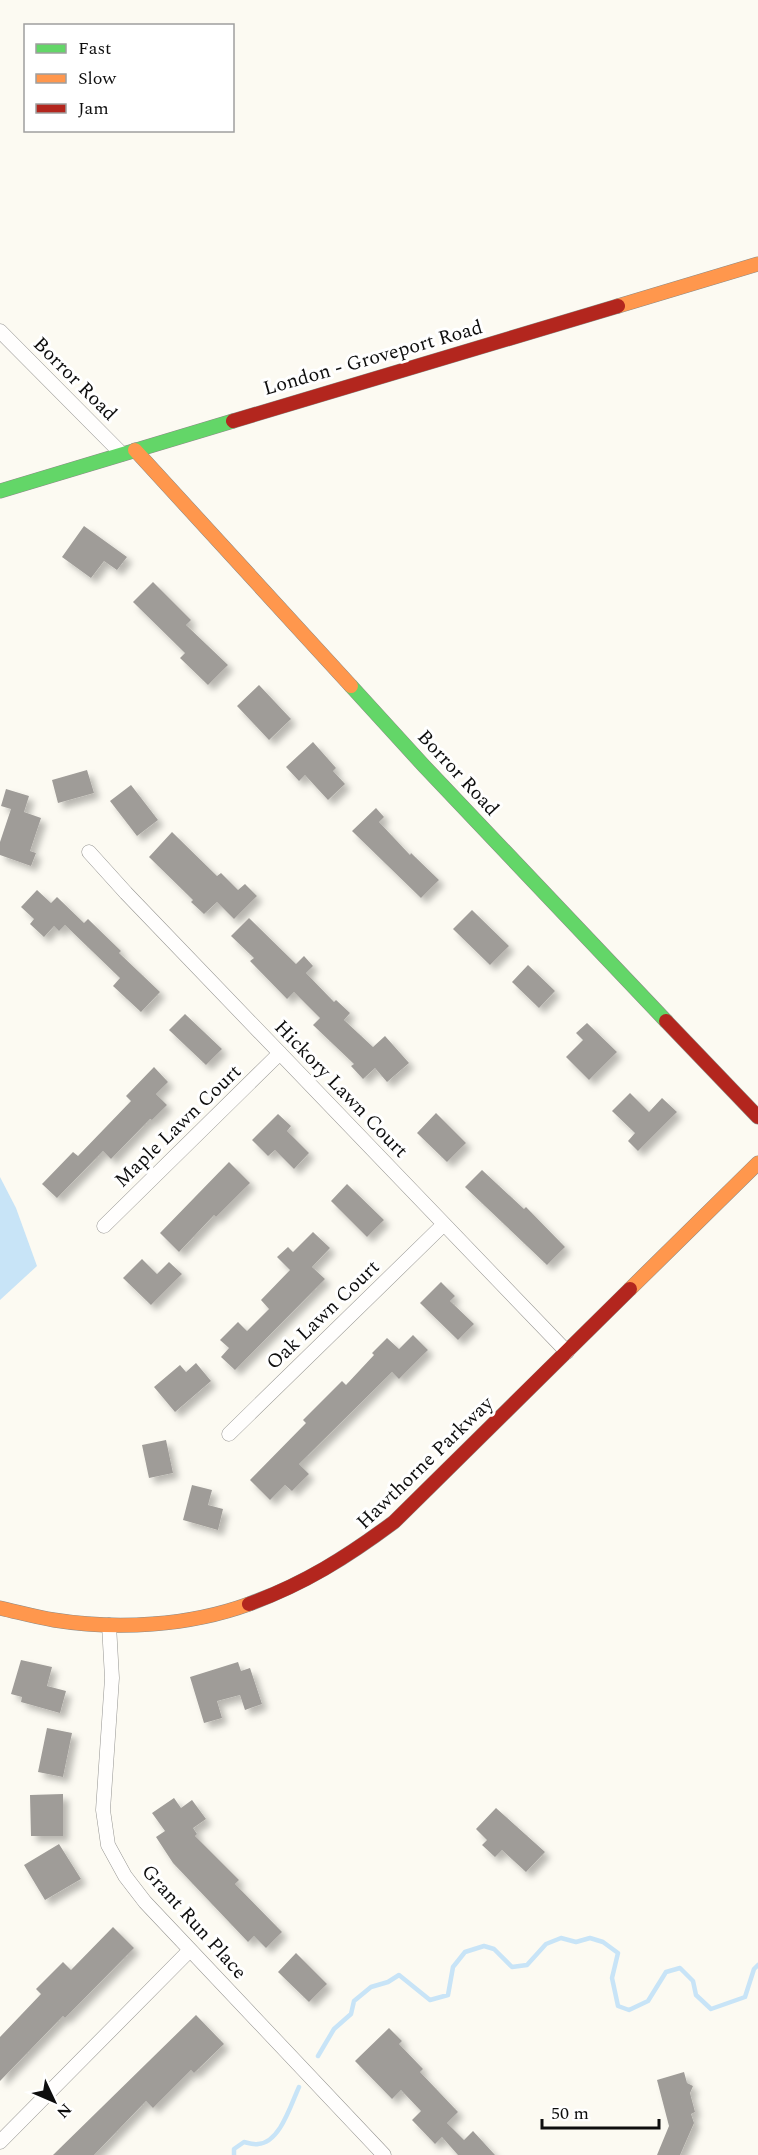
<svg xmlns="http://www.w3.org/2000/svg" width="758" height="2155" viewBox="0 0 758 2155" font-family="Spectral,serif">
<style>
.water{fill:#c8e4f7}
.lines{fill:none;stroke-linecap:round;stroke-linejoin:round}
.stream{stroke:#c8e4f7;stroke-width:4.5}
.building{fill:#9f9c98;filter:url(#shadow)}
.street-casing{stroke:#959491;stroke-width:15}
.fast-casing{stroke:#8c8b87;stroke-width:15}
.slow-casing{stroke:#8c8b87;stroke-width:15}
.jam-casing{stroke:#8c8b87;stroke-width:15}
.street{stroke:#fffefd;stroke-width:14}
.fast{stroke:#63d668;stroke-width:14}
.slow{stroke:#ff974d;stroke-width:14}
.jam{stroke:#b3261e;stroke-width:14}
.labels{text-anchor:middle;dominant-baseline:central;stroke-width:6;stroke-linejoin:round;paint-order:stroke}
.street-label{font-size:20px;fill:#0e0e0e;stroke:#fff}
</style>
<defs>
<filter id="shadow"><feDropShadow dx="5.5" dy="5.5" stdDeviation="3" flood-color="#0004"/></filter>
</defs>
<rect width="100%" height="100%" fill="#fcfaf2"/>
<path class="water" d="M0 1177 16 1208 37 1266 0 1300Z"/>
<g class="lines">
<path class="stream" d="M318 2056 334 2029 351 2014 354 2001 371 1987 388 1982 399 1975 430 2000 448 1995 453 1967 465 1952 484 1946 494 1949 512 1967 527 1965 546 1944 561 1938 576 1942 590 1938 603 1942 618 1953 612 1978 618 2006 629 2010 648 2001 666 1972 680 1968 693 1981 696 1995 711 2009 745 1997 754 1969 758 1965
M234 2155V2149L244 2142C248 2143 254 2145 258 2144 280 2143 291 2104 299 2087"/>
</g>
<path class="building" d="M84 526 127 557 117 570 104 561 91 578 62 557Z
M153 582 191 620 186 625 228 665 208 685 180 658 185 653 133 602Z
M259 685 291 719 269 740 237 706Z
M313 742 336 768 333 771 345 784 328 800 305 775 299 781 286 767Z
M87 770 94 793 58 803 52 780Z
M131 785 158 820 137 836 110 801Z
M6 789 29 796 24 812 41 818 30 851 36 853 31 866 0 855V842L11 809 1 806Z
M376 808 384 817 379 822 410 855 411 853 439 880 421 898 352 831Z
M172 832 217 876 221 873 238 890 245 884 257 896 234 919 217 902 204 914 191 902 193 900 149 857Z
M37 890 51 903 57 897 84 923 88 919 121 951 119 953 160 992 141 1012 113 986 120 978 65 925 59 931 54 926 44 937 30 924 34 919 21 907Z
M472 910 509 946 490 965 453 929Z
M249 918 296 964 304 956 313 966 306 973 334 1002 336 1000 350 1013 344 1020 373 1047 385 1036 409 1063 387 1082 375 1068 363 1079 351 1066 354 1064 313 1025 320 1018 294 992 287 999 250 961 254 958 231 936Z
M528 965 555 991 539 1008 512 982Z
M185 1014 222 1049 206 1065 169 1030Z
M587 1023 617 1052 589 1080 566 1057 583 1040 576 1033Z
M154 1067 168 1082 156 1094 167 1105 152 1120 150 1119 111 1159 103 1151 57 1198 42 1184 73 1152 78 1156 131 1101 126 1096Z
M630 1093 649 1112 662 1098 677 1112 638 1151 628 1141 635 1133 612 1111Z
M436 1113 466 1143 447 1162 417 1133Z
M278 1114 291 1126 287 1131 309 1153 294 1169 275 1150 268 1156 252 1140Z
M229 1162 250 1183 216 1217 214 1215 179 1252 160 1233Z
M482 1170 524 1209 526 1207 565 1247 547 1265 465 1187Z
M347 1184 384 1220 367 1237 331 1201Z
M313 1232 330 1248 312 1267 325 1279 235 1370 221 1357 229 1348 220 1340 238 1322 247 1331 269 1309 261 1300 290 1270 277 1257 288 1247 293 1252Z
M142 1259 157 1274 169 1262 182 1274 151 1305 123 1278Z
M441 1282 455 1296 450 1301 474 1324 458 1340 420 1303Z
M413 1335 428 1350 399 1379 392 1372 299 1464 309 1474 292 1491 285 1485 270 1500 250 1480 306 1423 303 1420 342 1381 346 1385 374 1355 372 1353 387 1338 399 1349Z
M196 1363 211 1381 175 1412 154 1387 180 1365 186 1372Z
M166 1440 173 1473 149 1478 142 1445Z
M192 1485 212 1490 208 1505 223 1509 218 1530 183 1520Z
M21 1660 52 1667 47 1686 66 1691 60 1713 21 1702 22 1697 11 1694Z
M238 1662 241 1671 250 1668 262 1704 245 1710 240 1695 217 1701 222 1718 204 1723 190 1677Z
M47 1728 72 1733 63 1777 38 1772Z
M63 1794V1836H31L30 1795Z
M174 1798 181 1808 192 1800 206 1819 193 1828 197 1834 195 1836 239 1880 235 1884 282 1932 266 1948 254 1936 248 1942 173 1863 156 1837 165 1831 152 1813Z
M496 1808 545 1852 526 1872 502 1850 495 1857 482 1845 487 1840 476 1829Z
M59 1844 81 1879 45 1900 24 1865Z
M113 1927 134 1948 65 2018 63 2016 0 2081V2037L41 1994 36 1989 63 1962 71 1970Z
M296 1953 327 1984 309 2002 278 1972Z
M196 2015 224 2044 194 2073 191 2070 153 2108 146 2101 94 2155H53Z
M389 2028 402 2041 399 2044 423 2069 420 2072 458 2112 447 2123 464 2140 473 2131 495 2155H458L442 2137 435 2144 412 2120 421 2111 401 2090 392 2099 355 2061Z
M684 2072 687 2083 693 2086 690 2093 695 2112 691 2114 694 2123 680 2155H657L669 2126 657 2080Z"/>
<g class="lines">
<g class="street-casing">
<path id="street" d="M0 331 122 454
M89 852 126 893 567 1352
M104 1226 280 1053
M229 1434 444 1224
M109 1625 112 1678 103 1810 108 1845 125 1876 145 1902 384 2155
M0 2142 190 1950"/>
</g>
<g class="fast-casing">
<path id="fast" d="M0 491 233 421
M351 686 424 766 666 1021"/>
</g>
<g class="slow-casing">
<path id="slow" d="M618 306 758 264
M135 450 351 686
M630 1289 758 1163
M0 1608C18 1612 36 1617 54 1620 117 1630 189 1626 249 1604"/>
</g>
<g class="jam-casing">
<path id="jam" d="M233 421 618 306
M666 1021 758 1117
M249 1604C304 1584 347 1557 394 1522L630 1289"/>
</g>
<use href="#street" class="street"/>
<use href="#fast" class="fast"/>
<use href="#slow" class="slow"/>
<use href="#jam" class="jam"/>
</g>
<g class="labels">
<g class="street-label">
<text transform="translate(373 358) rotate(-16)">London - Groveport Road</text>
<text transform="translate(75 379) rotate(45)">Borror Road</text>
<text transform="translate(458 773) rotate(47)">Borror Road</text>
<text transform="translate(341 1089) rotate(46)">Hickory Lawn Court</text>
<text transform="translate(178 1126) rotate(-44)">Maple Lawn Court</text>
<text transform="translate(323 1315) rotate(-44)">Oak Lawn Court</text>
<text transform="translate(425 1463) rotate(-44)">Hawthorne Parkway</text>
<text transform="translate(194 1922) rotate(48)">Grant Run Place</text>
</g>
</g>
<rect x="24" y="24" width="210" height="108" fill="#ffffff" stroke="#9f9f9f" stroke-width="1.5"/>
<rect x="36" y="44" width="30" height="9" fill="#63d668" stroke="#9f9f9f" stroke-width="1.5"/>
<text x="78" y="54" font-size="18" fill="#0e0e0e">Fast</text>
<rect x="36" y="74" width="30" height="9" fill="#ff974d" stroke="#9f9f9f" stroke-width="1.5"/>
<text x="78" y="84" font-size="18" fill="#0e0e0e">Slow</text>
<rect x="36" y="104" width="30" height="9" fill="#b3261e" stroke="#9f9f9f" stroke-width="1.5"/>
<text x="78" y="114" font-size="18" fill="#0e0e0e">Jam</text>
<g transform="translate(54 2101) rotate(134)" stroke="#ffffff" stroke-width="4.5" paint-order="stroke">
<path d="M0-4.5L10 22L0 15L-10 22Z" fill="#0e0e0e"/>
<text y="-9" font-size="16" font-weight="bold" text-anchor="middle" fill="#0e0e0e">N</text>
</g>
<path d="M542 2119v9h117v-9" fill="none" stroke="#0e0e0e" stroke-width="3"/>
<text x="551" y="2119" font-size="18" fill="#0e0e0e" stroke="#ffffff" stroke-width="4.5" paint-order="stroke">50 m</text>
</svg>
